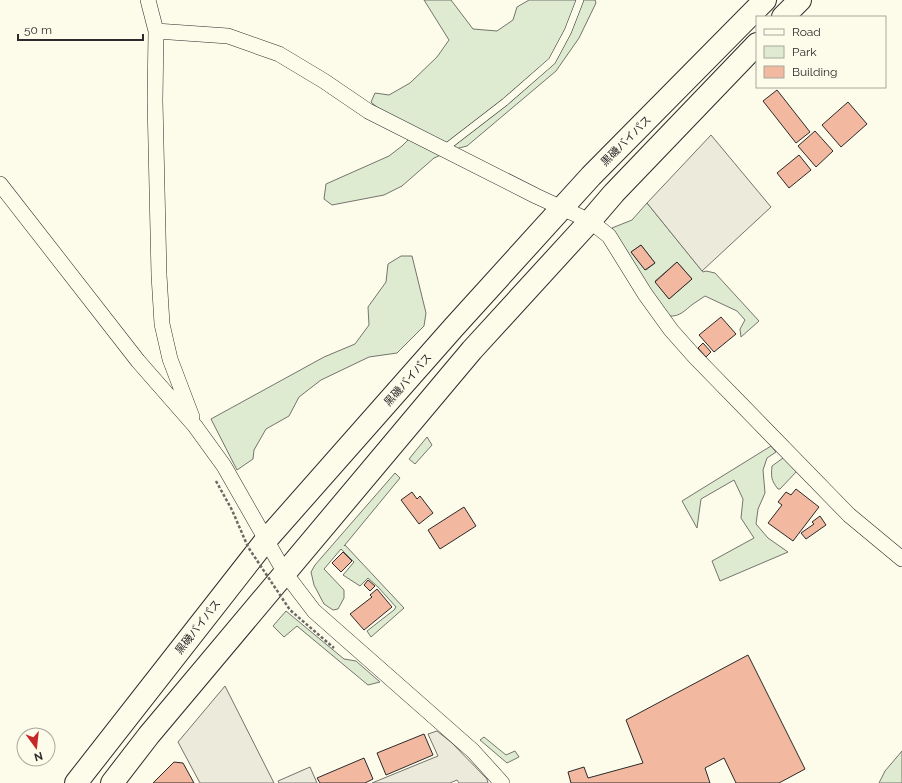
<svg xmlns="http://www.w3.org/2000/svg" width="902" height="783" viewBox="0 0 902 783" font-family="Raleway,'Noto Sans JP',sans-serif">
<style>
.green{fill:#deebd1;stroke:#74746e;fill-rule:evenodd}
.parking{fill:#eceadb;stroke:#74746e}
.building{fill:#f2b8a0;stroke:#2b2b2b}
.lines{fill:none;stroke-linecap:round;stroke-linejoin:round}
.service-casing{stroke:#2b2b2b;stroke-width:8}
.minor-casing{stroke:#2b2b2b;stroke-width:16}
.trunk-casing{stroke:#2b2b2b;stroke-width:24}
.service{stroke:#fdfbea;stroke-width:7}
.minor{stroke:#fdfbea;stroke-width:15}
.trunk{stroke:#fdfbea;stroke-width:22}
.path-bridge{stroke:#6a6964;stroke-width:2.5;stroke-dasharray:3 2;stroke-linecap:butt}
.labels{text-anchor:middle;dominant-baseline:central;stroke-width:3;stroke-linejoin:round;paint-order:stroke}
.street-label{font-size:11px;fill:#2b2b2b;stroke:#fdfbea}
</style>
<rect width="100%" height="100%" fill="#fdfbea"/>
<path class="green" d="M424 0H451L473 29 497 31 513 20 517 7 529 0H595L596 3 579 38 556 71 467 146 455 149 434 158 402 186 384 195 332 205 324 199 326 184 389 156 402 146 417 131 380 110 371 102 375 93 389 95 410 83 437 57 449 40Z
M647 203 703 272 706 271 715 273 759 321 741 337 740 329 745 320 737 311 705 296C701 299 697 301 693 304 685 310 680 317 669 316L640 275 612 228 632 220ZM641 245 655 263 646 270 631 252ZM677 262 692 279 669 299 655 281Z
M401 256H412L426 313 424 326 397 353 369 357 321 380 299 397 289 416 266 429 254 450 253 459 237 470 211 419 324 357 355 344 369 325 368 307 386 282 388 264Z
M427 437 432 445 415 464 409 459Z
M771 446 776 452 767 458 763 470 765 493 758 509 756 524 768 538 788 552 720 581 712 561 754 538 741 518 743 499 734 480 701 499 697 528 682 501Z
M783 458 797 471 780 489H778C771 480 771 477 772 466Z
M395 473 400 478 344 546 345 545 404 608 371 637 367 631 394 610 396 607 378 587 368 578 360 586 343 575 354 562 341 549 324 569 344 590V598L338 609 333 610 324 604 314 585 311 572 315 565Z
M286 611 344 659 356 661 380 682 368 685 297 626 284 637 273 626Z
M484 737 506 755 515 751 519 757 507 763 480 740Z
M902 751V783H879L885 771Z"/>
<path class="parking" d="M711 135 771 207 702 271 647 203Z
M225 686 274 783H200L178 742Z
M437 731 452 743 487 779 488 783H459L457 780 450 783H372L438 756 428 734Z
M310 767 317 783H279L278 781Z"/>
<path class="building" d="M777 90 810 132 796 143 763 101Z
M848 102 867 124 841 147 822 125Z
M815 131 833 151 816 167 798 146Z
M799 155 811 170 789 188 777 173Z
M641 245 655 263 645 270 631 252Z
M677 262 692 279 669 299 655 282Z
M721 317 736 334 714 352 699 335Z
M703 343 711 352 706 357 698 348Z
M796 489 819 507 793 541 768 523 782 505 778 502 786 492 791 495Z
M412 492 417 499 420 496 433 513 419 524 401 500Z
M464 507 476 526 440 549 428 530Z
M820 516 826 525 806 539 801 533 814 524 812 522Z
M343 552 352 561 341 572 332 563Z
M368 580 375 586 370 591 364 585Z
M377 589 392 607 364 630 350 614 372 597 370 595Z
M748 655 805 769 779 783H736L724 758 705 768 710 783H571L568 772 584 767 588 778 643 763 626 720Z
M424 734 433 755 386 775 377 753Z
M364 758 373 779 365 783H320L317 778Z
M174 762 183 763 194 783H153Z"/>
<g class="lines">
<g class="service-casing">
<path id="service" d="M444 149 505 102 552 61 568 31 580 0"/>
</g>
<g class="minor-casing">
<path id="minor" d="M148 0 156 31 155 101 159 275 162 324 170 359 192 417
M156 31 228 36 279 54 324 81 368 111 536 196 590 221 609 236 645 294 671 330 695 357 849 515 902 559
M0 184 138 361 195 426 224 466 285 573 314 611 473 751 502 783"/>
</g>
<g class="trunk-casing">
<path id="trunk" d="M783 17 800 0
M76 783 266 540 454 327 591 176 765 0
M112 783 149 735 472 350 590 221 614 193 757 44"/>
</g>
<use href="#service" class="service"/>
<use href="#minor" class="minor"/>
<use href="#trunk" class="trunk"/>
<path class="path-bridge" d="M216 481 232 510 248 547 290 610 334 648"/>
</g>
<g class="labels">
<g class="street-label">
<text transform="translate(626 141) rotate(-45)">黒磯バイパス</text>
<text transform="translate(408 380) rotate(-49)">黒磯バイパス</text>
<text transform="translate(198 627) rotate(-52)">黒磯バイパス</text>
</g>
</g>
<rect x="756" y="16" width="130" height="72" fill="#fdfbea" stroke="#a9a89e"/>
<rect x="764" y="29" width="20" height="6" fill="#fdfbea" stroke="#a9a89e"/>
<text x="792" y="36" font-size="12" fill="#2b2b2b">Road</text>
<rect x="764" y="46" width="20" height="12" fill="#deebd1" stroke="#a9a89e"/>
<text x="792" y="56" font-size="12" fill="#2b2b2b">Park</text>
<rect x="764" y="66" width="20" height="12" fill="#f2b8a0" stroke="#a9a89e"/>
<text x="792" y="76" font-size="12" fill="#2b2b2b">Building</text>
<g transform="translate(36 747) rotate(165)"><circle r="19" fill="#fdfbea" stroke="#a9a89e"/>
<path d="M0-3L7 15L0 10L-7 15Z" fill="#c62828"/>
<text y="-6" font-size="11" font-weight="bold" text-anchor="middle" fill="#2b2b2b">N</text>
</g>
<path d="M18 34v6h125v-6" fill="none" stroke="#2b2b2b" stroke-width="2"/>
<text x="24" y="34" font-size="12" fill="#2b2b2b" stroke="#fdfbea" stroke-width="3" paint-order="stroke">50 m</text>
</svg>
